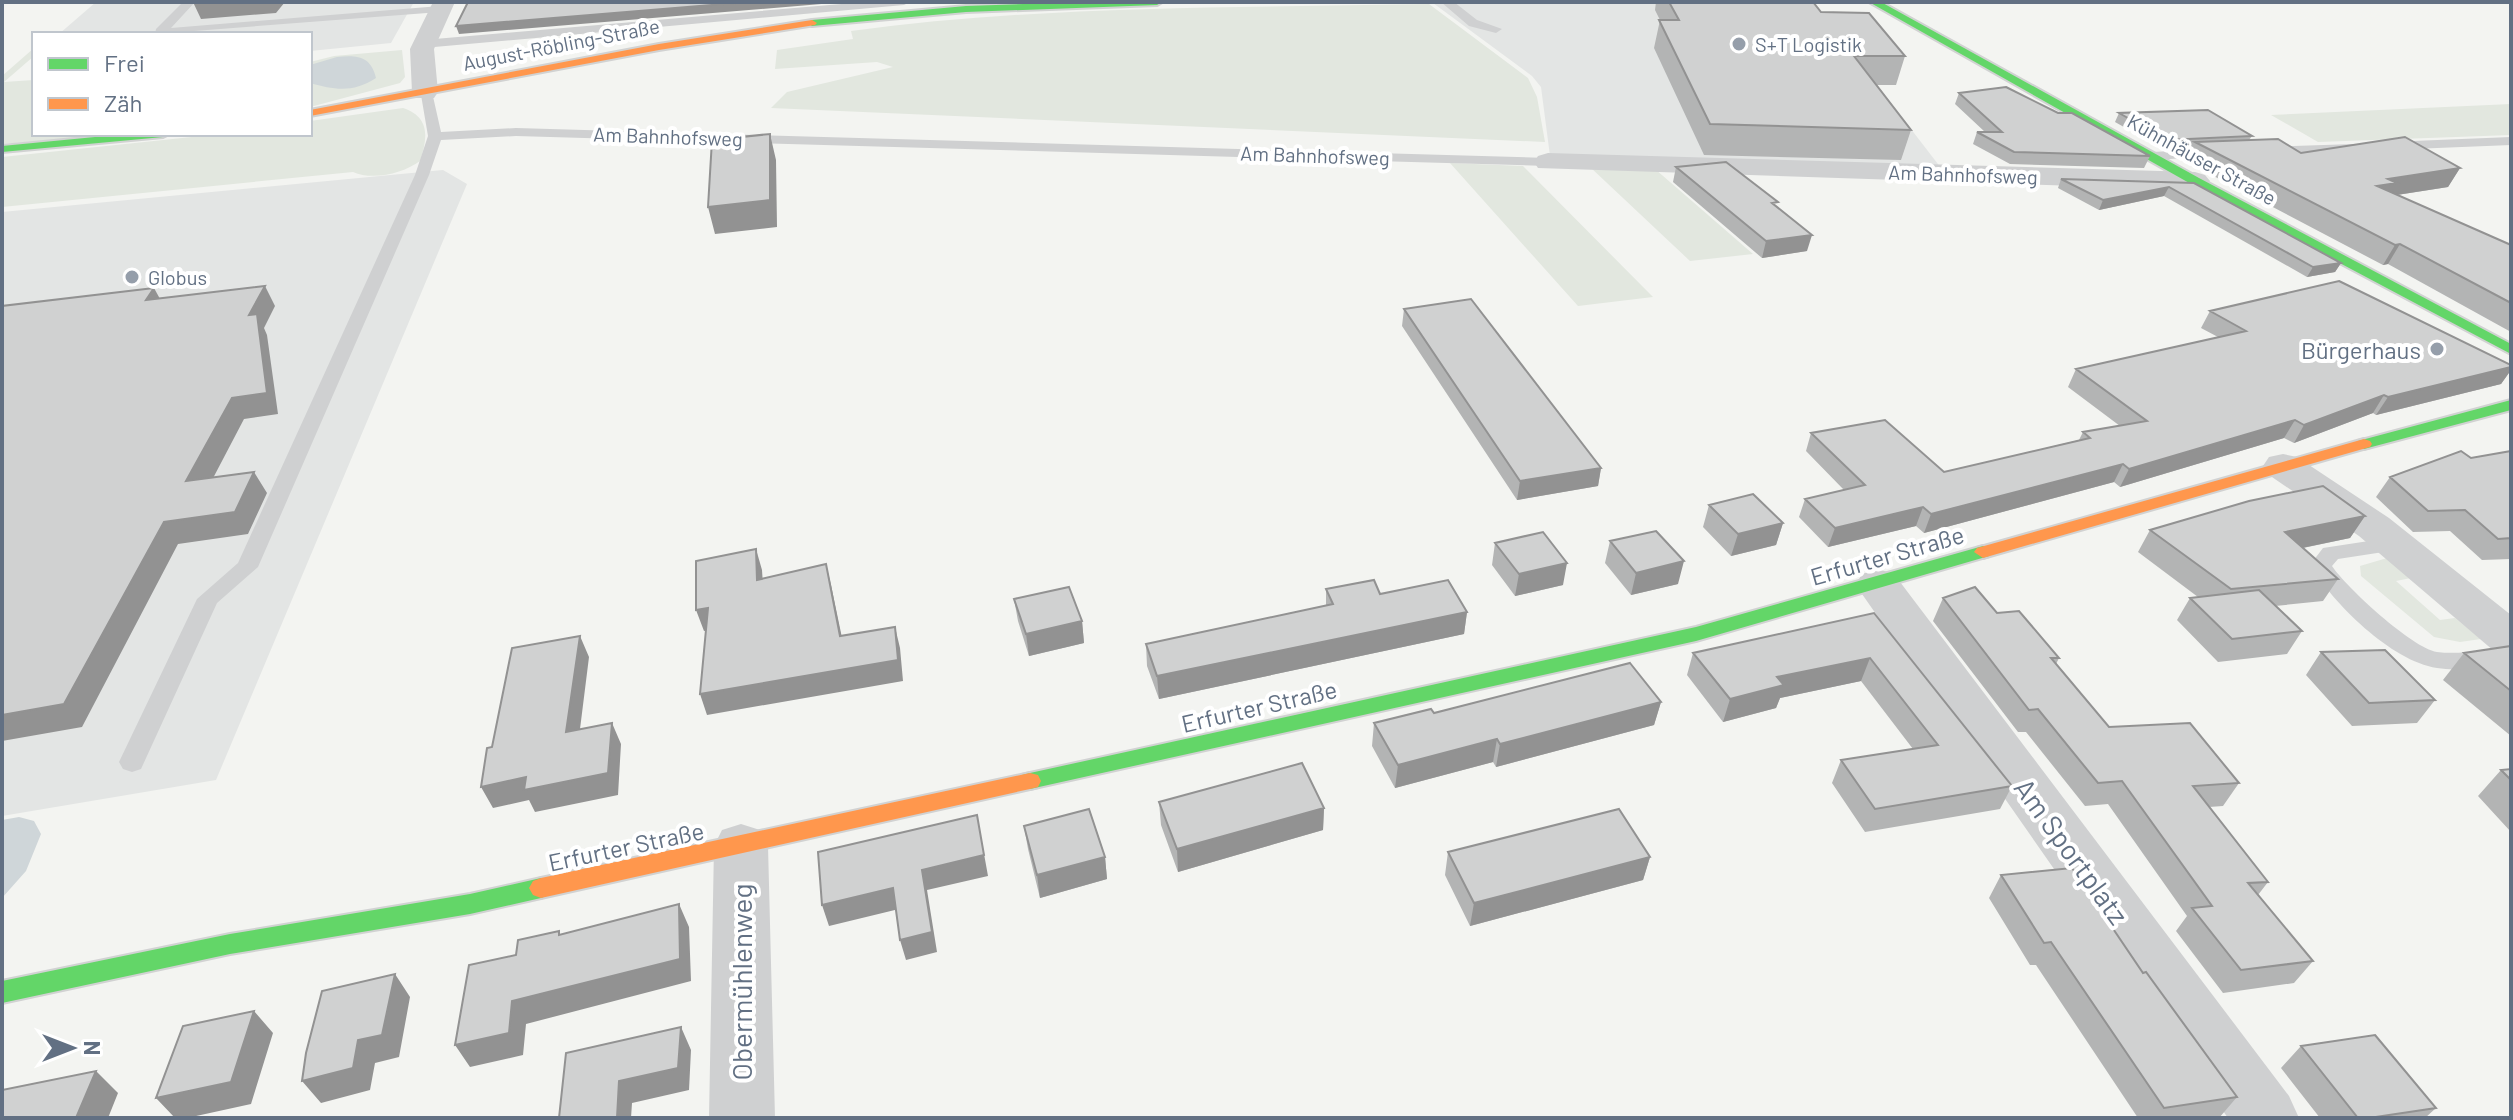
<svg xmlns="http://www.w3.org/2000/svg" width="2513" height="1120" viewBox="0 0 2513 1120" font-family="Barlow,sans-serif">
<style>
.built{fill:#e3e5e4}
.green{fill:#e2e7df}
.water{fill:#cfd6d9}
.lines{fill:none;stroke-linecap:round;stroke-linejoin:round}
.fast-casing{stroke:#d1d2d2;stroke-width:4}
.slow-casing{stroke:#d1d2d2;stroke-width:4}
.lane{fill:#cfd0d1;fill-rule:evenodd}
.street{fill:#cfd0d1;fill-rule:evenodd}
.fast{fill:#63d668;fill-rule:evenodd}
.slow{fill:#ff974d;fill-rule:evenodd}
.wall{fill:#b3b4b4}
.shaded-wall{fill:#929292}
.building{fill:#d0d1d1;stroke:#929292;stroke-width:2}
.poi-dot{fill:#959eaa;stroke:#fff;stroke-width:3}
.labels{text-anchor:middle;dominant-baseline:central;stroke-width:8;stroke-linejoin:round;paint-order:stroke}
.far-street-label{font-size:20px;fill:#627083;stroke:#fff}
.far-poi-label{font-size:20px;fill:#627083;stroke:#fff;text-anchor:start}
.poi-label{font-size:24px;fill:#627083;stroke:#fff;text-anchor:end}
.street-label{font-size:24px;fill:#627083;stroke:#fff}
.near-street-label{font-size:28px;fill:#627083;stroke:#fff}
</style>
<rect width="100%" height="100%" fill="#f3f4f1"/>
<path class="built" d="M96 2H414L391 43 310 51V34H59Z
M1813 2 1941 168 1550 156 1541 87 1532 76 1433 3Z
M443 170 467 184 216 780 2 816V212Z"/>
<path class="green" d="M1429 4 1528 78 1537 97 1545 142 771 108 787 92 893 67 877 62 775 69 777 50 853 39 851 31C1042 5 1236 8 1429 4Z
M34 48V56L4 82 34 80V134H126L2 144V76Z
M402 50 405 77 400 83 310 107V62L334 56Z
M2511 104V135L2318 142 2271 115Z
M403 108C430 117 428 137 420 161 404 173 373 181 353 172L2 207V157L220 134H310V121Z
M1450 163 1523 166 1653 297 1578 306Z
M1590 167 1655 169 1753 254 1690 261Z
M2387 558 2411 578 2396 581 2440 620 2455 618 2481 639 2460 642 2434 637 2361 576 2360 566Z"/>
<path class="water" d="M337 57C357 55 371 56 376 78 353 93 335 90 310 83V65Z
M19 817 34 821 41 834 26 871 2 898V820Z"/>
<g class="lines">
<g class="fast-casing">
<path id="fast" d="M1080 2H1162L1157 5 966 12 812 26 807 23 812 20 966 6Z
M1869 2H1881L2199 178 2511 344V354L2191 184Z
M126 134H169L163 137 2 152V146Z
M2511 400V410L2364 449 2356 444 2358 441Z
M1983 546 1989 548 1992 552 1989 556 1696 641 1030 789 1022 787 1019 781 1022 775 1030 773 1696 627Z
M541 878 549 881 553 888 549 895 541 898 470 914 230 954 2 1003V981L230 934 470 894Z"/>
</g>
<g class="slow-casing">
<path id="slow" d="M812 20 817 23 815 25 659 50 310 116V110L659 44Z
M2364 439 2370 441 2372 444 2370 447 1983 558 1974 552 1977 548Z
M1030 773 1038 775 1041 781 1038 787 1030 789 541 898 533 895 529 888 533 881 541 878Z"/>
</g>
<path class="lane" d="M183 2H195L171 28 440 6 446 9 440 12 155 34 156 29Z
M865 2H910L904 5 423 48 417 44 423 40Z
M1441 2H1454L1477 20 1502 29 1496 33 1469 26Z
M420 89 432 92 441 132 516 128 1548 158 1555 162 1548 166 516 136 441 140 429 175 258 567 217 603 141 769 132 772 123 769 119 762 197 599 238 563 415 175 428 136Z
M2511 137V145L2388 150 2381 146 2388 142Z
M2354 144 2359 145V151L2268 155 2261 151 2268 147Z
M2218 149 2225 153 2223 156 2152 160 2145 156 2152 152Z
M2395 537 2403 539 2406 544 2403 549 2338 559 2332 566C2346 587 2412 648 2437 652 2461 655 2487 649 2511 648V664C2487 666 2461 672 2437 668 2391 661 2333 603 2310 565L2323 548Z"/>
<path class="street" d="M433 2H455L434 49 438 92 434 98H416L412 92 410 49Z
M1548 153 2195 172 2205 175 2210 181 2205 187 2195 190 1538 168 1534 162 1538 156Z
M2283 454 2297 457 2389 518 2511 615V656L2494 651 2359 536 2269 475 2263 466 2269 457Z
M1878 569 1894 574 2289 1096 2299 1118H2228L1862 594 1856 584 1862 574Z
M741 824 760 830 768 846 775 1118H709L714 846 722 830Z"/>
<use href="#fast" class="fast"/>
<use href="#slow" class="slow"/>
</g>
<path class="wall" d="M1656 2H1813L1821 12 1905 56 1896 85H1877L1911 130 1901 160 1704 155 1654 48 1660 20 1655 10Z
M1959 93 2058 113 2150 156 2144 168 2010 164 1973 144 1977 132H1985L1955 104Z
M2119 113 2252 136 2249 140 2301 153 2460 168 2448 187 2397 195 2511 245V332L2388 264 2383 265 2187 162 2193 147 2163 149 2115 122Z
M1676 167 1777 207 1807 251 1762 258 1673 182Z
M2061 179 2194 183 2341 263 2335 272 2307 277 2164 196 2099 210 2058 188Z
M1404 309 1601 468 1598 486 1517 500 1402 326Z
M2210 311 2511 365V370L2501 384 2376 415 2373 413 2294 443 2284 438 2120 487 2114 482 1924 533 1916 526 1828 547 1799 517 1805 499 1844 490 1806 451 1811 433 1944 472 2079 440 2083 432 2120 426 2068 387 2076 369 2218 337 2201 328Z
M2511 451V559L2482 560 2450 531 2413 532 2376 497 2390 477 2471 458Z
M1709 505 1783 523 1776 545 1731 556 1703 527Z
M2365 516 2350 538 2303 548 2338 579 2323 601 2275 606 2302 631 2287 654 2218 662 2177 620 2190 598 2198 597 2138 552 2150 530Z
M1610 541 1678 584 1631 595 1605 563Z
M1495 543 1563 585 1515 596 1492 565Z
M1326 589 1380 594 1467 612 1464 634 1159 699 1147 666 1146 644 1326 606Z
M1943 598 1997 613 2059 658 2056 664 2109 727 2239 783 2223 806 2209 807 2268 882 2258 895 2313 961 2294 983 2223 993 2176 931 2187 916 2108 804 2085 806 2026 732H2018L1933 621Z
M1014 599 1082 621 1084 643 1029 656 1018 621Z
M1874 613 2012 786 2000 809 1865 832 1832 783 1841 760 1913 749 1861 681 1780 698 1776 708 1723 722 1687 675 1693 653Z
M2511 646V736L2443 680 2464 653Z
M2321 652 2435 700 2417 723 2352 726 2306 675Z
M1661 702 1654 725 1496 767 1493 762 1395 788 1372 746 1374 723 1434 713Z
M2511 769V832L2478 796 2501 770Z
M1159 802 1324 808 1323 830 1178 872 1161 825Z
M1024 826 1105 857 1107 879 1040 898 1028 849Z
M1448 852 1650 857 1643 880 1470 926 1445 875Z
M2001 875 2143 973 2237 1097 2219 1118H2138L2036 965H2030L1989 898Z
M2301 1046 2436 1108 2425 1118H2320L2281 1068Z"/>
<path class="shaded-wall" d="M193 2H285L276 13 201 19Z
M748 2H845L459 34 456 26Z
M770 134 776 160 777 227 715 234 708 207Z
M2460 168 2448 187 2390 196 2377 186 2388 179Z
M2169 187 2164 196 2099 210 2103 200Z
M1812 235 1807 251 1762 258 1766 241Z
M2400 244 2388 264 2383 265 2395 245Z
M2341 263 2335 272 2307 277 2313 267Z
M265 286 275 306 264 328 267 335 278 414 244 419 200 503 186 481 249 315Z
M154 288 165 308 146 300Z
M2511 367V370L2501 384 2376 415 2388 397Z
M2384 395 2373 413 2294 443 2304 425Z
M2295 420 2284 438 2120 487 2129 469Z
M2123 464 2114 482 1924 533 1931 514Z
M1601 468 1598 486 1517 500 1520 481Z
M254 472 267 493 248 534 178 544 82 727 2 741V715L164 522Z
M1923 507 1916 526 1828 547 1835 528Z
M2365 516 2350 538 2272 554 2285 532Z
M1783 523 1776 545 1731 556 1738 534Z
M756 549 762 570 764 601 757 580Z
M1684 561 1678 584 1631 595 1636 573Z
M1567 563 1563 585 1515 596 1519 574Z
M826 564 831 585 846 657 840 636Z
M708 608 715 629 704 631 696 610Z
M1467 612 1464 634 1159 699 1157 676Z
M1082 621 1084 643 1029 656 1026 634Z
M895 627 900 648 903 681 707 715 700 694Z
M580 636 589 657 577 753 566 732Z
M1870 658 1861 681 1780 698 1776 708 1723 722 1730 699 1777 677Z
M1661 702 1654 725 1496 767 1500 744Z
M612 723 621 744 618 795 535 812 529 800 493 808 481 787Z
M1497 739 1493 762 1395 788 1398 765Z
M1324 808 1323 830 1178 872 1177 849Z
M977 815 988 876 927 890 937 952 906 960 900 940 922 870Z
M1105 857 1107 879 1040 898 1037 875Z
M1650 857 1643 880 1470 926 1474 903Z
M893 888 899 909 829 926 822 905Z
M679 904 689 927 691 981 526 1024 523 1055 470 1067 455 1045 512 1001Z
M395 974 410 997 399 1057 375 1063 370 1090 321 1103 302 1081 358 1040Z
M254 1011 273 1033 251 1104 187 1118H175L156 1098Z
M681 1027 691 1050 689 1090 632 1103 631 1118H617L619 1081Z
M96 1071 118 1093 108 1118H76Z"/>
<path class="building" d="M468 2H748L456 26Z
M1669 2H1813L1821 12 1869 13 1905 56H1854L1911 130 1710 124 1659 20H1679Z
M2006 87 2058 113H2072L2150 156 2014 152 1977 132H2002L1959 93Z
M2208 110 2252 136 2167 140 2119 113Z
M770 134V200L708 207 712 140Z
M2405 137 2460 168 2388 179 2397 183 2377 186 2511 245V303L2400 244 2395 245 2195 142 2278 139 2301 153Z
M1726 162 1778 202 1772 203 1812 235 1766 241 1676 167Z
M2061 179 2194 183 2341 263 2313 267 2169 187 2103 200Z
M2339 281 2511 365V367L2388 397 2384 395 2304 425 2295 420 2129 469 2123 464 1931 514 1923 507 1835 528 1805 499 1865 485 1811 433 1885 420 1944 472 2090 438 2083 432 2147 421 2076 369 2246 331 2210 311Z
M265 286 249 315 257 314 267 393 232 398 186 481 254 472 235 512 164 522 64 704 2 715V306L154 288 146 300Z
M1471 299 1601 468 1520 481 1404 309Z
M2461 451 2471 458 2511 451V538L2498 539 2465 510 2428 511 2390 477Z
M2323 486 2365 516 2285 532 2338 579 2231 589 2150 530 2249 501Z
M1753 494 1783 523 1738 534 1709 505Z
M1656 531 1684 561 1636 573 1610 541Z
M1543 532 1567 563 1519 574 1495 543Z
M756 549 757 580 826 564 840 636 895 627 898 660 700 694 708 608 696 610V561Z
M1374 580 1380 594 1448 580 1467 612 1157 676 1146 644 1333 604 1326 589Z
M1069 587 1082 621 1026 634 1014 599Z
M1975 587 1997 613 2019 611 2059 658H2051L2109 727 2190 723 2239 783 2193 786 2268 882 2248 883 2313 961 2241 970 2192 908 2212 906 2122 781 2098 783 2038 709 2029 710 1943 598Z
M2259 590 2302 631 2232 639 2190 598Z
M1874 613 2012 786 1875 809 1841 760 1938 745 1870 658 1777 677 1784 685 1730 699 1693 653Z
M580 636 566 732 612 723 608 773 524 790 526 777 481 787 487 748 492 747 512 648Z
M2511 646V691L2464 653Z
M2385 650 2435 700 2369 703 2321 652Z
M1630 663 1661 702 1500 744 1497 739 1398 765 1374 723 1431 709 1434 713Z
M1302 763 1324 808 1177 849 1159 802Z
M2511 769V780L2501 770Z
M1089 809 1105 857 1037 875 1024 826Z
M1619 809 1650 857 1474 903 1448 852Z
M977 815 984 855 922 870 932 932 900 940 893 888 822 905 818 852Z
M2072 868 2143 973 2146 972 2237 1097 2164 1108 2051 942 2044 943 2001 875Z
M679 904 680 959 512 1001 509 1033 455 1045 469 965 516 955 518 940 559 931V935Z
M395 974 382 1035 358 1040 353 1068 302 1081 306 1053 322 991Z
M254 1011 231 1082 156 1098 183 1026Z
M681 1027 678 1068 619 1081 617 1118H559L566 1053Z
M2375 1035 2436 1108 2369 1118H2358L2301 1046Z
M96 1071 76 1118H2V1090Z"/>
<g class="poi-dot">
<circle cx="1739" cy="44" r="8"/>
<circle cx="132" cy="277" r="8"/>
<circle cx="2437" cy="349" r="8"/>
</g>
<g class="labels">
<g class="far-street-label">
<text transform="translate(561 44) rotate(-11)">August-Röbling-Straße</text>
<text transform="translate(668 136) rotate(2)">Am Bahnhofsweg</text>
<text transform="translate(1315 155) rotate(2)">Am Bahnhofsweg</text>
<text transform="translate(2202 159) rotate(29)">Kühnhäuser Straße</text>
<text transform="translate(1963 174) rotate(2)">Am Bahnhofsweg</text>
</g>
<g class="far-poi-label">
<text x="1755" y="44">S+T Logistik</text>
<text x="148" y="277">Globus</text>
</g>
<g class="poi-label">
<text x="2421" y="349">Bürgerhaus</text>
</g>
<g class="street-label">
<text transform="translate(1887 555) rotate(-16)">Erfurter Straße</text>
<text transform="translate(1259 706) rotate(-13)">Erfurter Straße</text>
<text transform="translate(626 846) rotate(-12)">Erfurter Straße</text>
</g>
<g class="near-street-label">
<text transform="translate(2072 851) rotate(54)">Am Sportplatz</text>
<text transform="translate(741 982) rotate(-90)">Obermühlenweg</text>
</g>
</g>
<rect width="2513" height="1120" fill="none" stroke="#627083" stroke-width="8"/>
<rect x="32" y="32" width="280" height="104" fill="#ffffff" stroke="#c0c6cd" stroke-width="2"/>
<rect x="48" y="58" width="40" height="12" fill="#63d668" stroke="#c0c6cd" stroke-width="2"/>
<text x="104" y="72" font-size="24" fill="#627083">Frei</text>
<rect x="48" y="98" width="40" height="12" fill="#ff974d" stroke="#c0c6cd" stroke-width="2"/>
<text x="104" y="112" font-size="24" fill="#627083">Zäh</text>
<g transform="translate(72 1048) rotate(90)" stroke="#ffffff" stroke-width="6" paint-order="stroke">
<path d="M0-6L14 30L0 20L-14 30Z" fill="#627083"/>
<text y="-12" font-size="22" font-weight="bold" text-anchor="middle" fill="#627083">N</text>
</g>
</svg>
